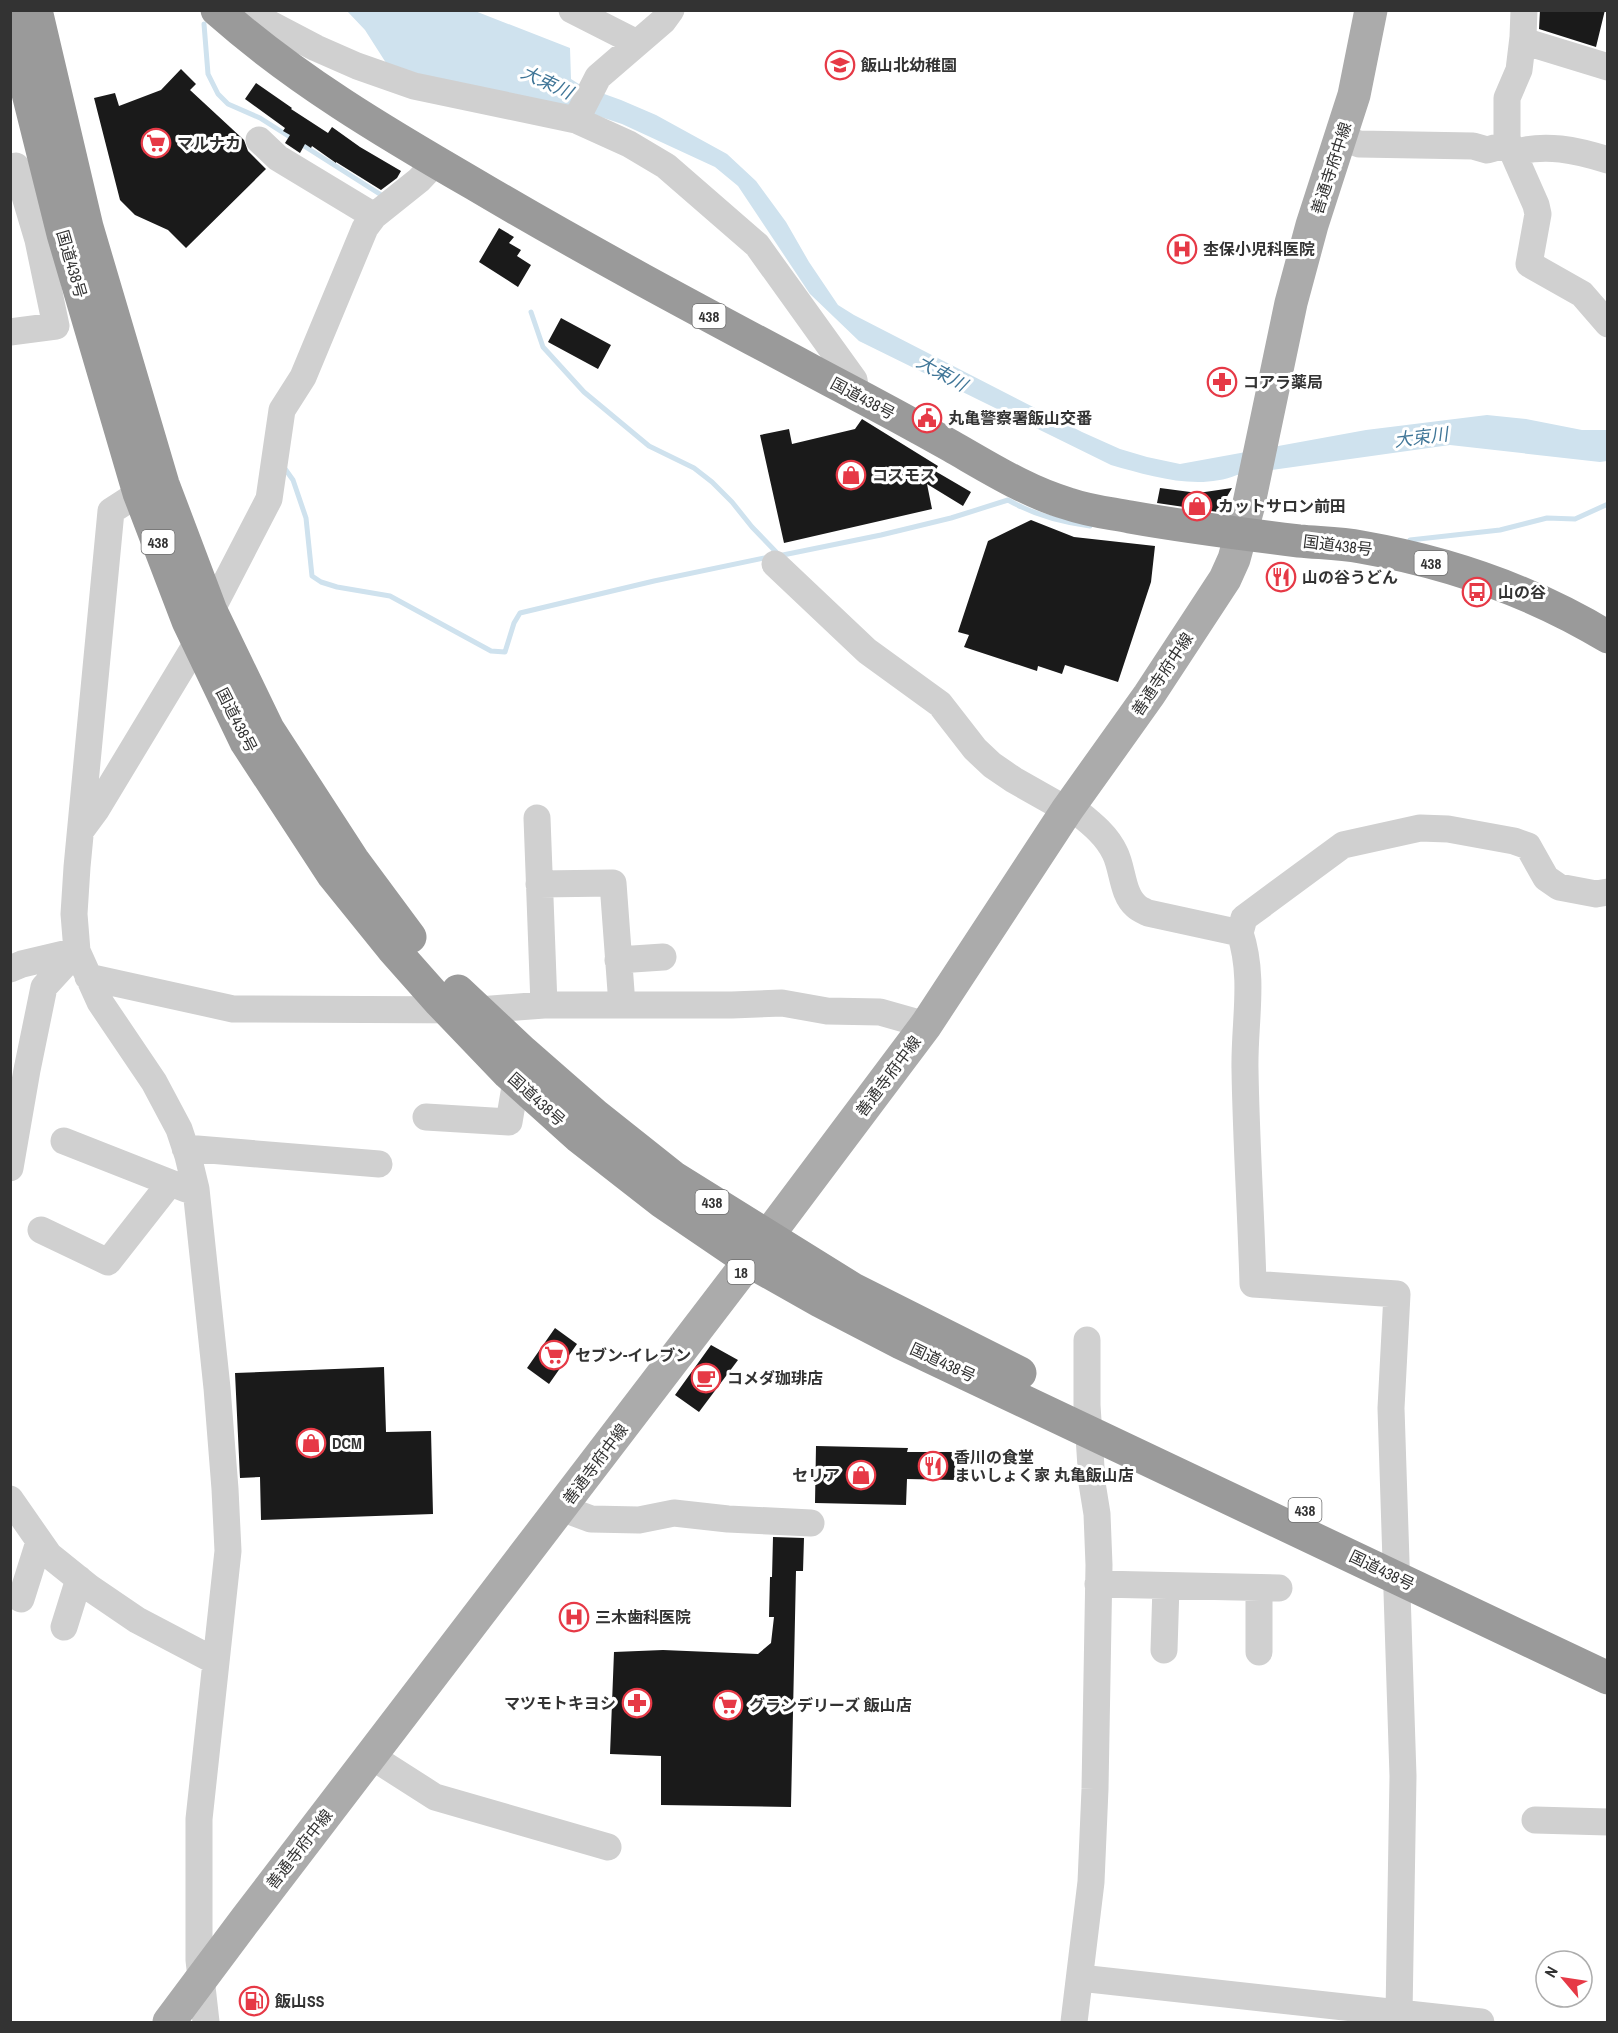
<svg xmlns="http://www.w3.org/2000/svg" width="1618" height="2033" viewBox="0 0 1618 2033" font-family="'Archivo Narrow','Noto Sans JP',sans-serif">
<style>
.water{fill:#cfe2ee}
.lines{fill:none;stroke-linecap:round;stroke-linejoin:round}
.stream{stroke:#cfe2ee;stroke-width:5}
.building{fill:#1a1a1a}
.minor{stroke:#d0d0d0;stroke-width:27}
.major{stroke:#ababab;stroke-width:33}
.highway{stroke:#9a9a9a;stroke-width:33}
.labels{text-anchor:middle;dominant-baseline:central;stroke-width:6;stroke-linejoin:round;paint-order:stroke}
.shield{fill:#fff;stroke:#707070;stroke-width:1.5}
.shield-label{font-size:15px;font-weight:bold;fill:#333}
.poi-label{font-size:16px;font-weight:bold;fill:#333;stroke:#fff;text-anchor:start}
.street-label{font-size:16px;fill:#333;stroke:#fff}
.water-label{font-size:18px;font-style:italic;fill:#3f7597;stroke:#fff}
</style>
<rect width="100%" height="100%" fill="#fff"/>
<path class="water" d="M347 11H475L570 48 571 79 582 86 621 100 656 115 727 154 756 181 786 222 809 262 838 305 854 315 1082 432 1120 449 1147 457 1180 464 1366 430 1487 415 1526 419 1582 430H1607V461L1600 462 1450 445 1237 475C1198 491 1150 476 1111 465L859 341 810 294 738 186 715 167 622 124 580 110 463 85 388 66 365 30Z"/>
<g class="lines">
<path class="stream" d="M204 24 208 74 218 94 228 104 260 118 386 198
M531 312 543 347 584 392 649 446 694 468 712 482 732 502 752 527 778 554
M283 466 293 480 306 518 312 576 321 582 337 587 390 596 491 651 505 652 514 623 520 613 654 581 769 557
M1410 540 1500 530 1547 518 1575 519 1608 504
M778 556 881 535 951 518 1008 500C1034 515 1060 522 1090 526"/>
</g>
<path class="building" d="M1540 10H1605L1596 47 1539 29Z
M181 69 196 84 190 90 244 140 248 151 266 169 186 248 168 230 135 215 120 200 94 98 115 93 119 106 161 90Z
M256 83 292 108 291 109 328 133 332 127 360 147 401 171 397 178 381 190 336 162V163L312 146 311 148 305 144 300 153 285 143 290 135 283 131 285 128 245 99Z
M499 228 514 237 509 243 521 250 517 256 531 265 518 287 479 262Z
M561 318 611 345 598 369 548 342Z
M862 419 938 466 935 471 971 492 963 506 927 484 932 509 784 543 760 435 789 429 792 444 855 429Z
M1160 488 1198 493 1232 488 1218 512 1157 503Z
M1031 520 1074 537 1155 546 1151 582 1118 682 1065 665 1062 674 1038 666 1037 671 964 647 969 635 958 632 988 541Z
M555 1328 577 1344 549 1384 527 1368Z
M711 1345 738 1360 699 1412 675 1395Z
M384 1367 386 1432 431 1431 433 1514 261 1520 260 1477 240 1478 235 1373Z
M816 1446 908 1448 907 1452H955L956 1480 907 1479 906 1505 815 1503Z
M773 1537 804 1538 803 1571H796L791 1807 661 1805V1756L610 1754 614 1652 663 1650 758 1654 771 1643 774 1617H769L770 1577H772Z"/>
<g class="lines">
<path class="minor" d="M238 10 253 15 316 48 357 66 414 86 576 120 629 144 666 166 757 245 854 380 856 394
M572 10 637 43
M1524 10 1523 37 1519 70 1507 98V139L1536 205 1538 214 1529 264 1582 294 1608 324
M1523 41 1608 67
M576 120 598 77 663 21 671 10
M1341 137 1359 144 1473 146 1487 150 1509 144
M259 140 278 158 374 216
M1513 153C1545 143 1576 150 1608 160
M10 332 56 326 38 240 16 166
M158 486 139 493 111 511 77 867 74 914 77 951 100 1002 154 1082 179 1129 188 1156 196 1189 217 1388 225 1489 228 1551 199 1819V1960L206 2022
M775 564 867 651 940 704 975 749 992 765 1014 780 1067 810
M211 611 269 499 282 410 303 377 365 228 374 216 419 180 436 162
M1070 806C1087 820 1106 833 1115 853 1123 869 1122 894 1136 906 1139 909 1144 911 1148 913L1240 933C1255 978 1244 1023 1245 1069 1246 1140 1251 1212 1253 1284L1397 1294 1391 1408 1403 1776 1399 2014
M537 818 544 1005
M82 829 96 810 198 641
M539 884 613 883 622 1005
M1240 933 1244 918 1343 845 1420 828 1448 829 1514 841 1528 846 1546 878 1559 887 1596 894 1608 892
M618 960 663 957
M10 969 22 964 77 951
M88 977 233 1009 479 1010 544 1005H732L782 1003 827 1011 880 1012 926 1025
M426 1117 509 1122 516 1081
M64 1141 186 1189
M185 1148 379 1164
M10 1168 27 1070 44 987 77 951
M41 1230 108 1262 170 1183
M10 1499 49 1555 90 1588 137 1620 215 1661
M561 1508 591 1519 639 1520 674 1513 728 1519 811 1523
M1098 1584 1279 1588
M21 1599 39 1542
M64 1627 79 1579
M1164 1650 1166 1586
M1259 1652V1588
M371 1756 435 1797 608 1847
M1535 1820 1608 1822
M1080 1978 1481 2022
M1074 2022 1091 1882 1095 1789 1099 1565 1097 1514 1092 1483 1087 1405V1340"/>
<path class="major" d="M169 2022 246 1919 749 1261 926 1025 1067 810 1149 695 1225 579 1234 559 1248 508 1291 303 1312 225 1354 95 1371 10"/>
<path class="highway" d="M36 10 87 227 163 484 211 611 268 729 353 860 410 937
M217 10C295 79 384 132 474 184 592 254 713 318 835 383 873 403 912 424 951 446 988 467 1027 492 1069 504 1089 511 1109 513 1130 517 1186 527 1242 534 1299 541 1319 543 1340 543 1361 547 1447 562 1532 591 1608 637
M10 21 63 234 139 493 188 621 246 742 333 875 392 948 439 1001 508 1073 579 1137 661 1201 749 1261 820 1301 901 1343 1608 1678
M458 991 523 1052 595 1115 673 1177 853 1289 1020 1373"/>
</g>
<defs>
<g id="school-ring" transform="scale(1.5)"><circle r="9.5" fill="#fff" stroke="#e63946" stroke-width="1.5"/><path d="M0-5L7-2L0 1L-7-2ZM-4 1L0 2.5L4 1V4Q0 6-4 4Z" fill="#e63946"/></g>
<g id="supermarket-ring" transform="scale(1.5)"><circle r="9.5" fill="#fff" stroke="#e63946" stroke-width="1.5"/><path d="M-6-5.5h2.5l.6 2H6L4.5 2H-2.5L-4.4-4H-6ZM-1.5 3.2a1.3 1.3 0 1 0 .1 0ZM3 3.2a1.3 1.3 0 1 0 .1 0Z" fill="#e63946"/></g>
<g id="hospital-ring" transform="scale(1.5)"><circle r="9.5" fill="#fff" stroke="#e63946" stroke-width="1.5"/><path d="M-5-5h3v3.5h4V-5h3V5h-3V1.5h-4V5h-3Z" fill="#e63946"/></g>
<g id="pharmacy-ring" transform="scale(1.5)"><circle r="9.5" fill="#fff" stroke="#e63946" stroke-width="1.5"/><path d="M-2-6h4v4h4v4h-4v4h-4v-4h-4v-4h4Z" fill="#e63946"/></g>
<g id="civic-ring" transform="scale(1.5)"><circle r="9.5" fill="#fff" stroke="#e63946" stroke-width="1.5"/><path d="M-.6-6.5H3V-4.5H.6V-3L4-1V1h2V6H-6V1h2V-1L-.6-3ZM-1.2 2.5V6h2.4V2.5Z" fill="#e63946"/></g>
<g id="shop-ring" transform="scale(1.5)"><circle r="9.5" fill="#fff" stroke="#e63946" stroke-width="1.5"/><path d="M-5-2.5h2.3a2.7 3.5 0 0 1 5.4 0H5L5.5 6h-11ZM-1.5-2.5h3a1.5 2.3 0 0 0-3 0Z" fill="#e63946"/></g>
<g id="restaurant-ring" transform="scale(1.5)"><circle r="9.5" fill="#fff" stroke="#e63946" stroke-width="1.5"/><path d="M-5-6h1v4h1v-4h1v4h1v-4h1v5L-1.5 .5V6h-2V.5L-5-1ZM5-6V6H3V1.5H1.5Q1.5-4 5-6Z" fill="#e63946"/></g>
<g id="bus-ring" transform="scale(1.5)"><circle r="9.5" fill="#fff" stroke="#e63946" stroke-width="1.5"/><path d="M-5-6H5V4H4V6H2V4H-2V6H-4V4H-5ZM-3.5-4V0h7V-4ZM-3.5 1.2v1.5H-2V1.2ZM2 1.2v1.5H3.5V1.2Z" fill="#e63946"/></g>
<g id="cafe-ring" transform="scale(1.5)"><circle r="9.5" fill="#fff" stroke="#e63946" stroke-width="1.5"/><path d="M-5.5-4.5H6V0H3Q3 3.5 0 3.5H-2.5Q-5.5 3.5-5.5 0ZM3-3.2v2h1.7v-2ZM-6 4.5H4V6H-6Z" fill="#e63946"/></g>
<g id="fuel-ring" transform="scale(1.5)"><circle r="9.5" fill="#fff" stroke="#e63946" stroke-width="1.5"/><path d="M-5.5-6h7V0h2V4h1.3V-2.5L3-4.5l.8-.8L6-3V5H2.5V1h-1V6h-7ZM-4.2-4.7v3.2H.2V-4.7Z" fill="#e63946"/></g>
</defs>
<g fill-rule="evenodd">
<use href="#school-ring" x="840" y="65"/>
<use href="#supermarket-ring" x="156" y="143"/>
<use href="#hospital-ring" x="1182" y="249"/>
<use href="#pharmacy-ring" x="1222" y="382"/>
<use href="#civic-ring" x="927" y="418"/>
<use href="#shop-ring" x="851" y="475"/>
<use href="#shop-ring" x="1197" y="506"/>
<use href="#restaurant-ring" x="1281" y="577"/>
<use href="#bus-ring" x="1477" y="592"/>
<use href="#supermarket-ring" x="554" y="1355"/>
<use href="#cafe-ring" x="706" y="1378"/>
<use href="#shop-ring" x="311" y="1443"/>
<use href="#restaurant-ring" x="933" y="1466"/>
<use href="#shop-ring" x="861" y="1475"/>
<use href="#hospital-ring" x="574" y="1617"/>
<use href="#pharmacy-ring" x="637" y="1703"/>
<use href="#supermarket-ring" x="728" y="1705"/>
<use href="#fuel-ring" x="254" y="2001"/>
</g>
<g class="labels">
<g class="shield">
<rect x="692.5" y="304" width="33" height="24" rx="4.5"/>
<rect x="141.5" y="530" width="33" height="24" rx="4.5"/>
<rect x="1414.5" y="551" width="33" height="24" rx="4.5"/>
<rect x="695.5" y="1190" width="33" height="24" rx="4.5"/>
<rect x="727.5" y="1260" width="27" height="24" rx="4.5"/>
<rect x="1288.5" y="1498" width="33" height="24" rx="4.5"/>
</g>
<g class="shield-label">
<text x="709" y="316">438</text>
<text x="158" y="542">438</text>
<text x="1431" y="563">438</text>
<text x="712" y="1202">438</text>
<text x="741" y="1272">18</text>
<text x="1305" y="1510">438</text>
</g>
<g class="poi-label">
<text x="861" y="65">飯山北幼稚園</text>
<text x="177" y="143">マルナカ</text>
<text x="1203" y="249">杢保小児科医院</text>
<text x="1243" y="382">コアラ薬局</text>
<text x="948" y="418">丸亀警察署飯山交番</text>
<text x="872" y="475">コスモス</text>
<text x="1218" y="506">カットサロン前田</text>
<text x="1302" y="577">山の谷うどん</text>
<text x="1498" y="592">山の谷</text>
<text x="575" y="1355">セブン-イレブン</text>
<text x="727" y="1378">コメダ珈琲店</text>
<text x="332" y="1443">DCM</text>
<text x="954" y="1457">香川の食堂<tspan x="954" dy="18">まいしょく家 丸亀飯山店</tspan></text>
<text x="840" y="1475" text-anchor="end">セリア</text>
<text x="595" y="1617">三木歯科医院</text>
<text x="616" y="1703" text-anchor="end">マツモトキヨシ</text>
<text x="749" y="1705">グランデリーズ 飯山店</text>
<text x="275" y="2001">飯山SS</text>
</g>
<g class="street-label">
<text transform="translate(1331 168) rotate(-72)">善通寺府中線</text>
<text transform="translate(72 264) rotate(74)">国道438号</text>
<text transform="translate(863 398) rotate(28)">国道438号</text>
<text transform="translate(1338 545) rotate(7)">国道438号</text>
<text transform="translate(1162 674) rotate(-56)">善通寺府中線</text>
<text transform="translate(237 720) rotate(63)">国道438号</text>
<text transform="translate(888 1076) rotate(-53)">善通寺府中線</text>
<text transform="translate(537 1099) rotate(42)">国道438号</text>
<text transform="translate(943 1362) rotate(25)">国道438号</text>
<text transform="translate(595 1464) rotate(-53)">善通寺府中線</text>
<text transform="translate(1382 1570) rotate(26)">国道438号</text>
<text transform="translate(299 1849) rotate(-52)">善通寺府中線</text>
</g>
<g class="water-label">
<text transform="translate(547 82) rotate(25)">大束川</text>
<text transform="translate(942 373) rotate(29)">大束川</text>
<text transform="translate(1421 437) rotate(-7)">大束川</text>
</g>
</g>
<rect width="1618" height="2033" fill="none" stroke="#333333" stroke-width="24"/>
<g transform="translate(1564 1979) rotate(299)"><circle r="28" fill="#ffffff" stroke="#adadad" stroke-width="1.5"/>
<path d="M0-4.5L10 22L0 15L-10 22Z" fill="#e63946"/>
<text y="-9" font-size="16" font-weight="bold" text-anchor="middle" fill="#333333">N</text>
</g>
</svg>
